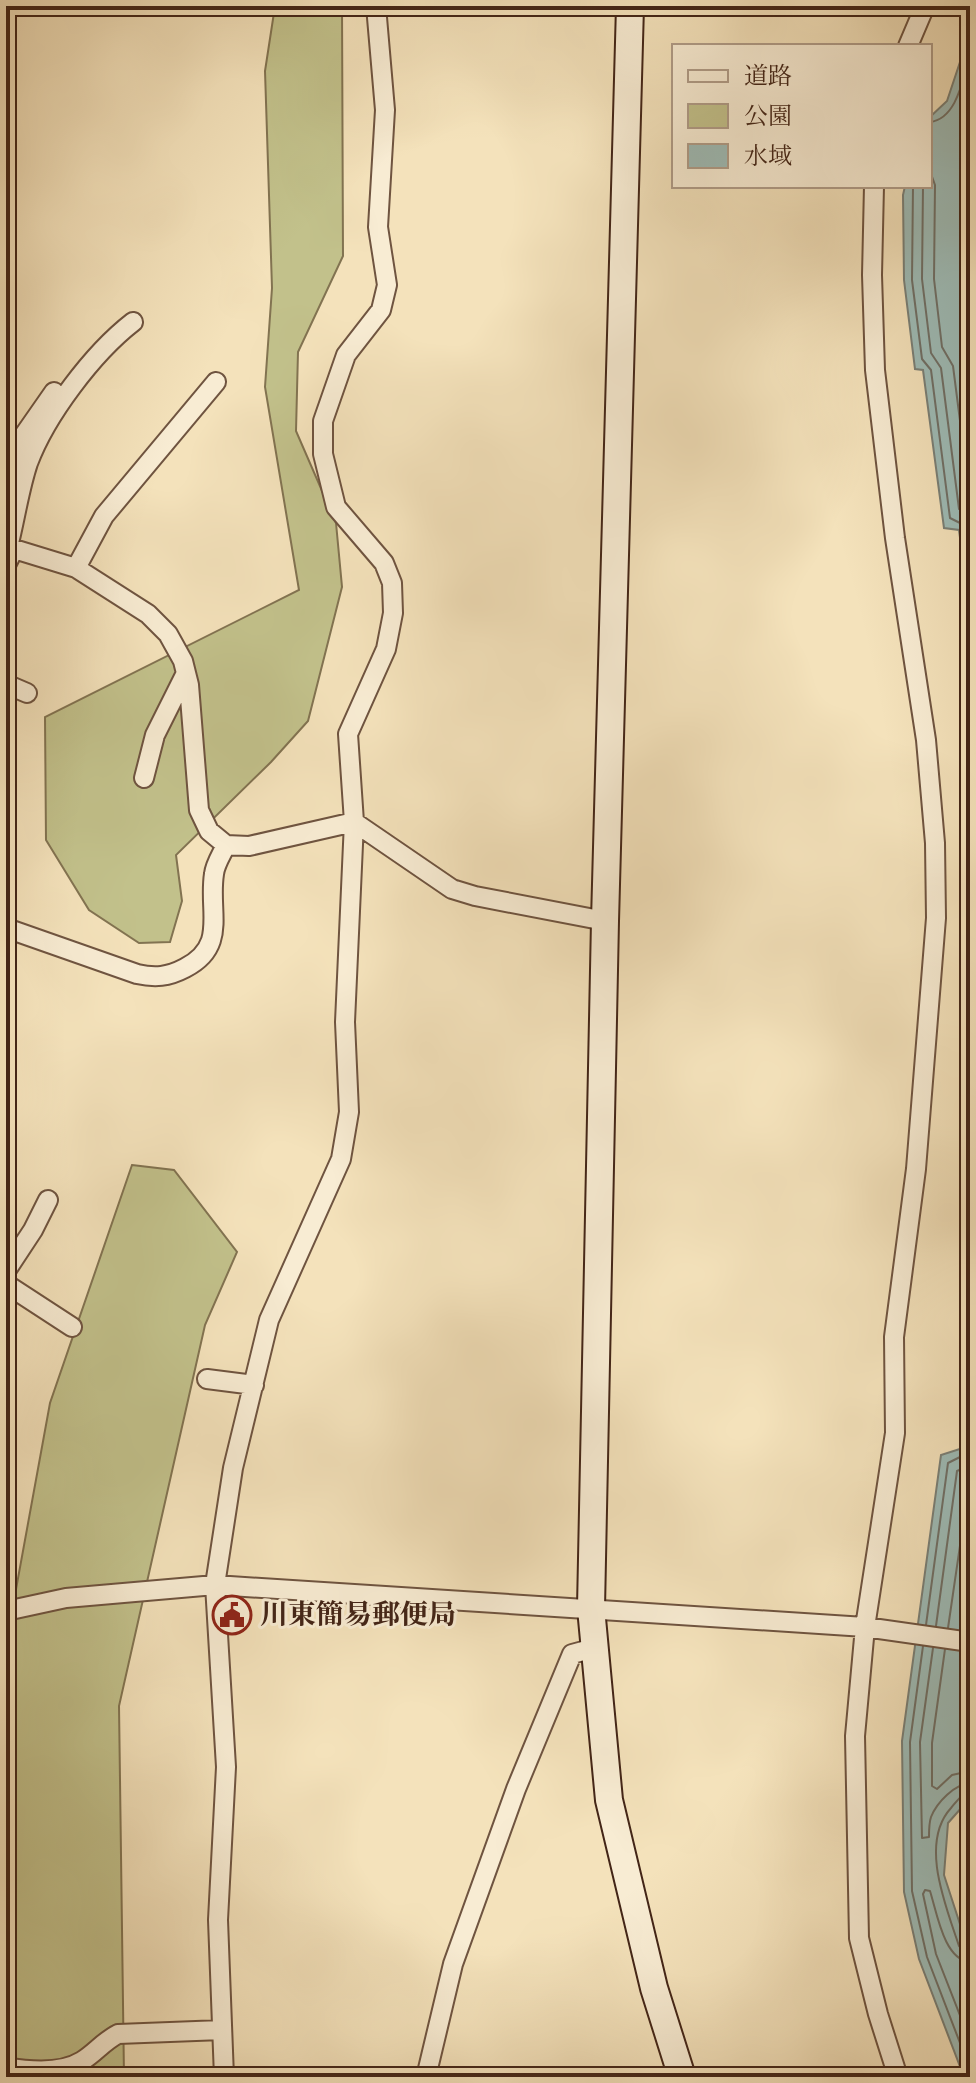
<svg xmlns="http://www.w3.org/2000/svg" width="976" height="2083" viewBox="0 0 976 2083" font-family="Cardo,'Noto Serif JP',serif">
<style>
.green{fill:#c2c18b;stroke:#827351;stroke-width:2}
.water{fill:#9ebcb7;stroke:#7a8077;stroke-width:2}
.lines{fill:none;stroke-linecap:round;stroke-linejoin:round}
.shore{stroke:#707067;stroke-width:2}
.street-casing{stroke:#6f5440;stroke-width:22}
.secondary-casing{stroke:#432517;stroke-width:30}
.street{stroke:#f8ecd3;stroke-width:18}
.secondary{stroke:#f8ecd3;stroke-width:26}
.labels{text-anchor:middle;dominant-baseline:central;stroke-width:6;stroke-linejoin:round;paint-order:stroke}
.poi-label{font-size:28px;font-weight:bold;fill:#432517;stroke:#f8ecd3;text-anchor:start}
</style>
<rect width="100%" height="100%" fill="#f4e2bb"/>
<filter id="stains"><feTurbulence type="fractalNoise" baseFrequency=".0025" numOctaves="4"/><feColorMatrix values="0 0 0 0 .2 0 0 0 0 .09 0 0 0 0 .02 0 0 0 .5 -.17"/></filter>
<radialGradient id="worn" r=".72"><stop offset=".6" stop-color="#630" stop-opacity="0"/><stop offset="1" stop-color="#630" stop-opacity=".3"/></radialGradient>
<path class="green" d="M275 6H342L343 256 298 352 296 431 336 523 342 587 308 721 271 762 176 855 182 901 170 942 139 943 89 910 46 840 45 717 299 590 265 387 272 288 265 71Z
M132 1165 174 1170 237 1252 205 1325 119 1706 124 2077H6V1644L50 1403Z"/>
<path class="water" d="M970 15V613L959 530 944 528 923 370 915 369 904 280 903 195 905 186H930V117L947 101 967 41 962 25Z
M970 1401V1798L948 1823 944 1875 970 1955V2077H964L919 1959 904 1892 902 1741 941 1455 963 1448Z"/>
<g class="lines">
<path class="shore" d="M930 122C957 119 963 78 970 57
M930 171 935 185 934 279 942 347 953 366 970 499
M913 186 912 280 922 359 931 370 950 518 966 526 970 550
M923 186 922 279 931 353 941 368 959 509 970 516
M926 1625 948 1463 970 1452
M936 1626 957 1471 970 1465
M948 1628 970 1477
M923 1646 910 1742 912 1891 927 1957 970 2069
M933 1648 920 1742 922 1838 929 1837C929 1830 929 1823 931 1817 937 1802 955 1784 970 1783
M945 1649 932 1743V1786L937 1789 952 1775 970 1771
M970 1793C961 1794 957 1801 951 1808 919 1843 946 1906 959 1946L963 1951 970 1952
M970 1962C944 1960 937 1913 930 1891L925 1890 923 1894 936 1954 970 2041"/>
<g class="street-casing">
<path id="street" d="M908 46 925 6
M874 186 872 275 875 370 895 538 926 740 935 843 936 918 916 1169 894 1337 895 1433 865 1627 855 1736 859 1938 878 2014 898 2077
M6 440 20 450 6 493
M20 450 24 435 54 392
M8 547C15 520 19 490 28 463 46 415 93 353 133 322
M6 565 14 549 76 568 148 614 168 634 183 661 189 685 199 810 209 831 226 845 249 846 354 822 452 889 475 896 605 921
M76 568 104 516 216 382
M6 684 27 693
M144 778 155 735 186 673
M6 928 137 974C155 978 168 977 185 968 228 946 208 912 214 874 215 864 222 854 226 845
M6 1271 33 1230 48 1200
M6 1284 72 1327
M207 1379 254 1385
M6 1611 66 1598 215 1585 865 1627 970 1642
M6 2067C29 2071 61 2074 82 2061 95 2053 104 2041 118 2034L222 2030
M224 2077 218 1920 226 1767 215 1585 233 1468 269 1320 341 1159 349 1112 345 1022 354 822 348 734 386 649 393 613 392 583 384 563 336 507 323 454V421L346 355 381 310 387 285 378 227 385 110 376 6
M426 2077 453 1964 516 1789 572 1654 594 1648"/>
</g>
<g class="secondary-casing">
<path id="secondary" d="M630 6 605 921 591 1608 609 1800 654 1988 682 2077"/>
</g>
<use href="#street" class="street"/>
<use href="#secondary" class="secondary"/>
</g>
<defs>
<g id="civic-ring" transform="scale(2)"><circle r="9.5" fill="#f8ecd3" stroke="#8f2418" stroke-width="1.5"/><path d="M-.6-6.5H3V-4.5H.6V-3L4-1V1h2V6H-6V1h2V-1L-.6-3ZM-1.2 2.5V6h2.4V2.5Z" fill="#8f2418"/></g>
</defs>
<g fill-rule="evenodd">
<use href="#civic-ring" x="232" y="1615"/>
</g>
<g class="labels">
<g class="poi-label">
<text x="260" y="1615">川東簡易郵便局</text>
</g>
</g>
<rect width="976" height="2083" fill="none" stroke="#f4e2bb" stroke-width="32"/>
<rect x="8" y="8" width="960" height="2067" fill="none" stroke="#432517" stroke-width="4"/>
<rect x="16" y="16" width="944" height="2051" fill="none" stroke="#432517" stroke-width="2"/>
<rect x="672" y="44" width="260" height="144" fill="#f8ecd3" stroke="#b09c88" stroke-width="2"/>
<rect x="688" y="70" width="40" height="12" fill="#f8ecd3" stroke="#b09c88" stroke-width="2"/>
<text x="744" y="84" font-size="24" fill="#432517">道路</text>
<rect x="688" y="104" width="40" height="24" fill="#c2c18b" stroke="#b09c88" stroke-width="2"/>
<text x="744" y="124" font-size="24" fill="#432517">公園</text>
<rect x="688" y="144" width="40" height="24" fill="#9ebcb7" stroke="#b09c88" stroke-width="2"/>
<text x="744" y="164" font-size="24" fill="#432517">水域</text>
<rect width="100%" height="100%" filter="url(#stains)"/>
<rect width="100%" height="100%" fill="url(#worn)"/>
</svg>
